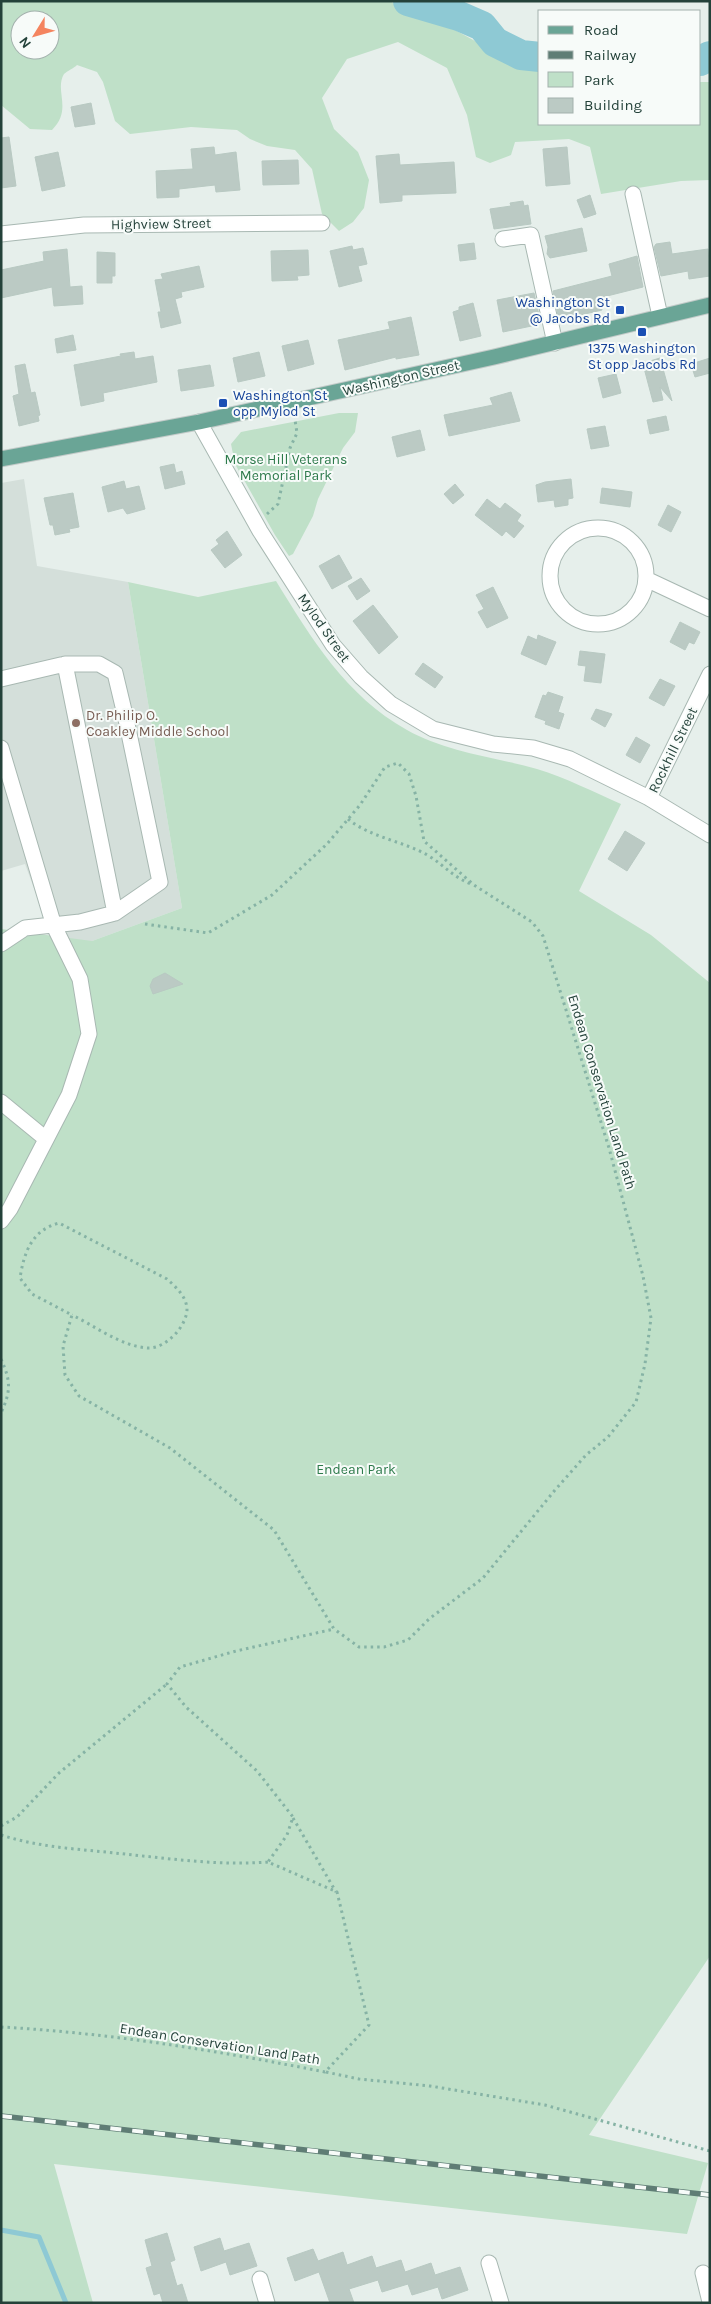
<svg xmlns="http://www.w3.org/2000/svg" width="711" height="2304" viewBox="0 0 711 2304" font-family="Karla,sans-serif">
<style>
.built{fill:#d4dfda}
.green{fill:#bfe0c8;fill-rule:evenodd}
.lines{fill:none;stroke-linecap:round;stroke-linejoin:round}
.stream{stroke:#8ec9d4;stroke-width:5}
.river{stroke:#8ec9d4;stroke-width:30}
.building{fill:#bbcac4;stroke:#b8c9c2}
.minor-casing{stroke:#a8b8b2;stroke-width:17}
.major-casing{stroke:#c2cac8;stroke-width:17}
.path{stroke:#86b3a5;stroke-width:3;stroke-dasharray:2.5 4;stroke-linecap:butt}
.minor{stroke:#fff;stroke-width:15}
.major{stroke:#6aa596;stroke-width:15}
.rail-casing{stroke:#5f7d75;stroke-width:5.5}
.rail{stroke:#f7fbf9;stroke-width:4;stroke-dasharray:11;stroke-linecap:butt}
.transit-dot{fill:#1a4fb4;stroke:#f7fbf9;stroke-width:2}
.education-dot{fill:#8d6e63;stroke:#f7fbf9;stroke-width:2}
.labels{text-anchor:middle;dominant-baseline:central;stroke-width:4;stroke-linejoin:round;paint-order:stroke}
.street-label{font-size:14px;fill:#24423a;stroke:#f7fbf9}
.transit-label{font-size:14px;fill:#164399;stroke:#f7fbf9;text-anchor:end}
.park-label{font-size:14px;fill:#2d7a4b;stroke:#f7fbf9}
.education-label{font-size:14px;fill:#785e54;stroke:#f7fbf9;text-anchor:start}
</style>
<rect width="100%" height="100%" fill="#e6efeb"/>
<path class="built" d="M24 479 37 566 128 582 182 908 92 941 56 948 25 864 1 871V483Z"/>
<path class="green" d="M1 1H389L455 30 504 57 540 68V124H700V82H710V180L681 181 601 194 590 147 569 139 515 142 511 155 490 163 476 157 467 115 447 68 398 42 347 59 322 98 334 129 358 152 369 180 364 208 353 222 339 231 322 214 312 169 295 150 267 146 250 139 237 130 191 127 130 134 115 121 103 82 97 72 77 65C74 68 67 71 64 74 54 91 73 109 52 130L30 129 1 105ZM20 20H50V50H20Z
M339 413H358L355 432 343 448 318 499 313 516 293 554 289 556 275 535 235 464 231 444 241 432Z
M276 581C311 638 346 696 407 730 446 752 494 757 537 769 566 778 594 792 621 804L579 891 651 935 710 983V1956L589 2135 708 2163 687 2234 54 2164 93 2303H1V929L92 941 182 908 128 582 198 597Z"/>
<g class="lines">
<path class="stream" d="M1 2230 39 2237 66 2303"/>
<path class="river" d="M408 1 459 16 482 26 495 42 521 55 540 57
M700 61 710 56"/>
</g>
<path class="building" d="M91 103 95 124 75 127 71 107Z
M9 137 16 186 1 188V138Z
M214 147 215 155 236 152 240 190 216 192 215 185 179 189V197L157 198 156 171 193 169 191 149Z
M567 147 570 184 546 186 543 149Z
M58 152 65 186 42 191 35 157Z
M399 154 400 165 454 162 456 193 402 195V201L380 203 376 156Z
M298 160 299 184 263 185 262 161Z
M590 195 596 214 584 218 577 200Z
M523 201 524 206 528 205 531 224 494 229 490 209 511 206 510 203Z
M582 228 587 251 550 258 547 254 548 247 545 236Z
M670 242 672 254 708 249 710 276 689 279 688 271 661 276 654 247 656 244Z
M474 243 476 259 460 261 458 245Z
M352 246 353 250 363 248 367 264 358 266 362 281 339 287 330 251Z
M67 249 70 287 82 286 83 304 54 306 52 287 1 298V270L44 261 43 252Z
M308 250 309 275 297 276 298 280 272 281 271 251Z
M97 252 115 253V276H112V283H97Z
M637 256 643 287 599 298 602 310 559 320 553 291 612 276 609 264Z
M199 266 204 287 181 292 182 297 175 299 181 323 161 328 158 312H161L155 280 163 279 161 274Z
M534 293 541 324 503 332 497 300Z
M473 303 481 336 460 341 453 312 459 310V307Z
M411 317 419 355 396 359V357L345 370 338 340 390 329 388 322Z
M73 335 76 350 57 353 55 339Z
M308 340 314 364 288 371 282 346Z
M134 352 135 359 153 356 157 382 103 393 104 401 81 406 74 365 121 356 120 354Z
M259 352 265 376 238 382 233 358Z
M660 358 672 401 660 387 663 400 653 402 644 368 640 364Z
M710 358V373L695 377 691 364Z
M25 364 31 393 35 392 40 415 38 416 39 421 19 426 13 396 19 394 15 366Z
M210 365 214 386 181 391 178 370Z
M616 374 621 393 603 398 598 378Z
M511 392 520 421 449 436 444 415 493 405 490 398Z
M666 416 669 430 650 434 647 420Z
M605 426 609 446 591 449 587 429Z
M420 430 425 450 397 457 392 437Z
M174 464 176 473 182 471 185 484 165 489 160 467Z
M571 479 573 498 568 499V505L555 507 554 500 538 502 536 485 545 482Z
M124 481 126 489 139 486 145 509 127 514 123 508 108 512 102 487Z
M455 484 464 495 453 504 444 494Z
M602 488 632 492 630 507 600 503Z
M73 493 79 527 69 529 70 532 55 535 53 525H50L44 498Z
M487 499 500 509 505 503 521 515 517 521 524 526 514 538 506 531 502 536 475 515Z
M668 505 681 512 671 532 658 525Z
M227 531 242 555 225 568 211 550 219 544 216 540Z
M339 555 352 578 332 589 319 566Z
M361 578 370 591 357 600 348 586Z
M493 587 508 618 487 628 478 612 484 609 476 595Z
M373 605 398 637 379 654 353 621Z
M680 622 700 632 694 644 689 642 685 650 670 642Z
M538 635 556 642 546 665 521 654 528 636 537 640Z
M580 651 605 654 601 683 584 681 586 666 578 665Z
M423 663 443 677 435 688 415 674Z
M660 679 675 686 664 706 649 698Z
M548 692 563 697 558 712 564 714 559 729 545 724 546 721 535 717 543 695 546 696Z
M596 709 612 714 605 727 591 719Z
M636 737 650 745 640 763 626 755Z
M625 831 645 843 627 871 608 859Z
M165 973 183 984 153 994 150 986 153 979Z
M167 2233 175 2260 170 2262 177 2286 182 2284 188 2303H163L160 2293 154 2295 146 2268 152 2266 145 2240Z
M220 2238 224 2251 249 2243 257 2266 230 2275 226 2262 201 2271 194 2247Z
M313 2249 318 2261 343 2252 347 2265 372 2256 376 2268 401 2260 405 2272 431 2263 435 2275 460 2267 468 2290 442 2299 438 2287 412 2295 408 2284 382 2292 378 2280 349 2289 354 2303H330L319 2272 295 2281 287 2258Z"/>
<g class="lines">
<g class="minor-casing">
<path id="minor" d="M633 194 660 316
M1 234 84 225 322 223
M503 239 531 235 555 343
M199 422 260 531 333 645 361 677 391 704 433 729 493 744 533 748 570 759 649 798 710 835
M550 576a48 48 0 1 1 96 0a48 48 0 1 1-96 0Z
M646 579 710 609
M65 664H99L115 673 126 719 160 882 115 913
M1 679 65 664 115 913 80 922 25 928 1 944
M1 748 54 926 80 979 89 1034 69 1095 10 1209 1 1221
M649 798 710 674
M1 1102 46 1139
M489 2263 501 2303
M703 2273 710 2302
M260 2279 267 2303"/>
</g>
<g class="major-casing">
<path id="major" d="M1 459 199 422 494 357 710 305"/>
</g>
<path class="path" d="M275 473 283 475
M267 514 278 504 290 448 297 433 295 420
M348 819C371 838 404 841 429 856 445 866 453 877 471 884
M145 924 208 933 272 895 327 844 360 805 385 767 398 763 409 774 416 796 424 841 474 885 532 922 543 936 609 1148 643 1276 651 1318 645 1364 636 1402 608 1437 586 1455 555 1490 483 1578 429 1619 408 1640 384 1647H359L334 1629
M1 1359C11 1381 11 1391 1 1413
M293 1818 336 1892
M1 1826 17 1817 59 1773 167 1684
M1 1835C38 1847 77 1849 115 1853 165 1858 217 1866 268 1862
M1 2027C110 2033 219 2051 325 2072L369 2025 337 1892 268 1862 287 1835 293 1817 257 1771 186 1707 167 1684 180 1667 236 1651 334 1629 274 1530 170 1448 79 1396 65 1375 63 1346 72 1315 32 1294 20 1278C24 1252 32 1230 59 1223L167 1279C176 1287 187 1297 187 1310 186 1327 166 1348 149 1348 122 1347 95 1326 72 1315
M326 2072 359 2079 430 2086 545 2105 710 2151"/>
<use href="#minor" class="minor"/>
<use href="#major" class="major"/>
<g class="rail-casing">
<path id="rail" d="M1 2116 710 2195"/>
</g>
<use href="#rail" class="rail"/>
</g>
<g class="transit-dot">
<rect x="615" y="305" width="10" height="10" rx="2.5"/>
<rect x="637" y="327" width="10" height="10" rx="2.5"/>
<rect x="218" y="398" width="10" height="10" rx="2.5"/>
</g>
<circle class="education-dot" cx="76" cy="723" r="5"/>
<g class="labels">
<g class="street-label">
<text transform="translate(161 224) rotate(-1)">Highview Street</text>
<text transform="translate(401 378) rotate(-13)">Washington Street</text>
<text transform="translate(324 628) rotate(55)">Mylod Street</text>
<text transform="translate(673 750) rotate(-64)">Rockhill Street</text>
<text transform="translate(602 1092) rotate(73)">Endean Conservation Land Path</text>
<text transform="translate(220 2044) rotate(9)">Endean Conservation Land Path</text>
</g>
<g class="transit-label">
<text x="610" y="302">Washington St<tspan x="610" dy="16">@ Jacobs Rd</tspan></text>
<text x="642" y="348" text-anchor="middle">1375 Washington<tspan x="642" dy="16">St opp Jacobs Rd</tspan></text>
<text x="233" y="395" text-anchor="start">Washington St<tspan x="233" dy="16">opp Mylod St</tspan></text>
</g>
<g class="park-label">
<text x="286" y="459">Morse Hill Veterans<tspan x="286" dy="16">Memorial Park</tspan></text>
<text x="356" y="1469">Endean Park</text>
</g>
<g class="education-label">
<text x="86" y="715">Dr. Philip O.<tspan x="86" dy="16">Coakley Middle School</tspan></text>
</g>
</g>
<rect width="711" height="2304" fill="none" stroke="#24423a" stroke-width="5"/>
<rect x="538" y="10" width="162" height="115" fill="#f7fbf9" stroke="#a3b1ad"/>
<rect x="548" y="26" width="25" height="8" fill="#6aa596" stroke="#a3b1ad"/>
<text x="584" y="35" font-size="15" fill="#24423a">Road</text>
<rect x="548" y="51" width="25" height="8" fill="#5f7d75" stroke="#a3b1ad"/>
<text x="584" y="60" font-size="15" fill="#24423a">Railway</text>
<rect x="548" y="72" width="25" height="15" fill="#bfe0c8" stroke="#a3b1ad"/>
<text x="584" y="85" font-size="15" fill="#24423a">Park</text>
<rect x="548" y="98" width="25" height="15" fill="#bbcac4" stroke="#a3b1ad"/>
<text x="584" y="110" font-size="15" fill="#24423a">Building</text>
<g transform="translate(35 35) rotate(233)"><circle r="24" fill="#f7fbf9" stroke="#a3b1ad"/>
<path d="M0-4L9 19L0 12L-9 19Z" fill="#f4845f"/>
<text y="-8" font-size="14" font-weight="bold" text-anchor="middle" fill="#24423a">N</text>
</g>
</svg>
